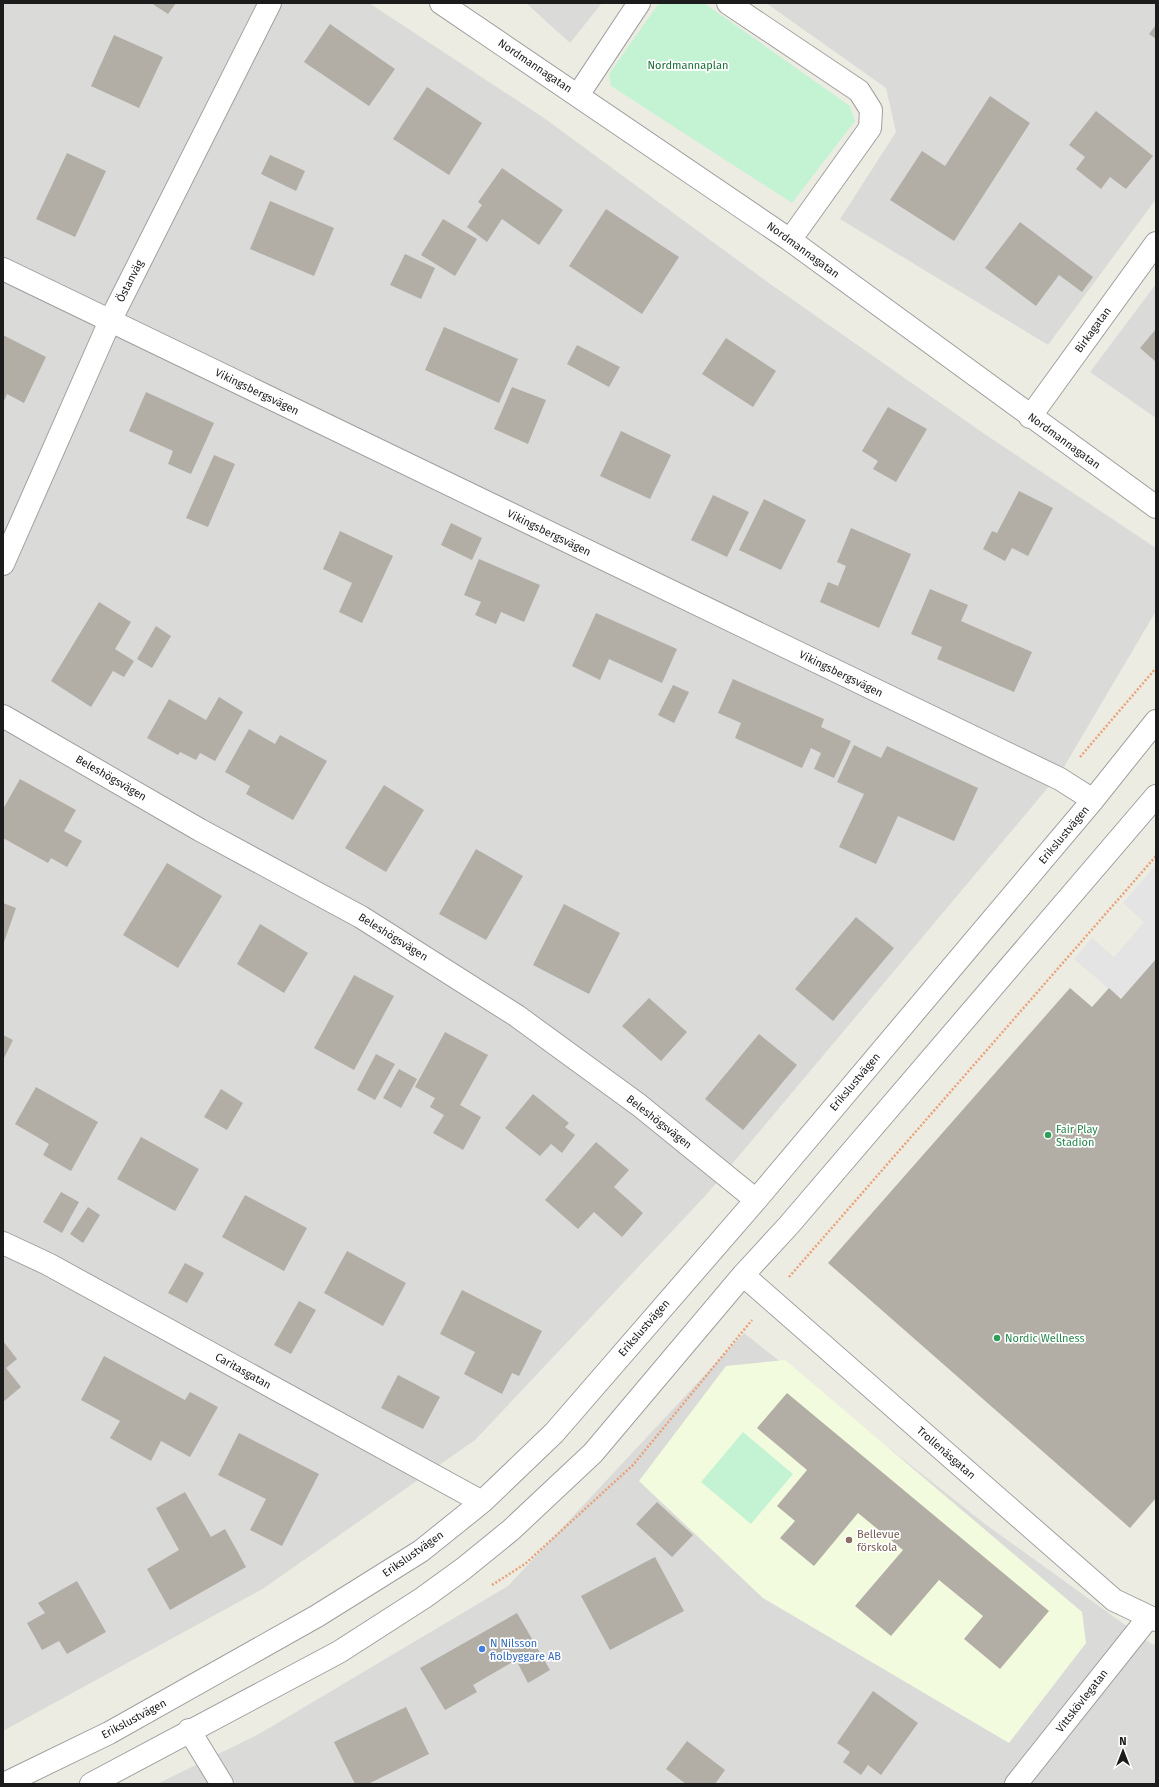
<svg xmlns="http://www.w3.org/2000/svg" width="1159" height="1787" viewBox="0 0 1159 1787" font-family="'Fira Sans',sans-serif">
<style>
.residential{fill:#dadad9}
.education{fill:#f3fbde}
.park{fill:#c4f3d4}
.parking{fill:#e4e4e4}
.building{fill:#b2aea6}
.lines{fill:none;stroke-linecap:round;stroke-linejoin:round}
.minor-casing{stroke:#a0a0a0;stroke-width:24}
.path{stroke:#eaa177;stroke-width:2.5;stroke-dasharray:2 2;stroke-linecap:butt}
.minor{stroke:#fff;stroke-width:22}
.leisure-dot{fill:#2e9e5b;stroke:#fff;stroke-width:1.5}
.education-dot{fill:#8d6e63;stroke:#fff;stroke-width:1.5}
.shop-dot{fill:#3f7fe0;stroke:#fff;stroke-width:1.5}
.labels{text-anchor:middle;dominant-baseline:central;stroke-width:3.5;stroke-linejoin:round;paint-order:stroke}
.park-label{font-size:11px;fill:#176e35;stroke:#fff}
.street-label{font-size:11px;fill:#1c1c1c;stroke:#fff}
.leisure-label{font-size:11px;fill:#27864d;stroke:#fff;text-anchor:start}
.education-label{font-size:11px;fill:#785e54;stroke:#fff;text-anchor:start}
.shop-label{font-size:11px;fill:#366cbe;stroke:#fff;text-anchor:start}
</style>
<rect width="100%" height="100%" fill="#edece3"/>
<path class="residential" d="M3 3H369L544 118 766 281 986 435 1156 548V611L1061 772 707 1194 475 1440 264 1588 3 1731Z
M526 3H602L570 43Z
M766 3H1156V199L1048 345 840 219 896 132 886 88Z
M1156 284V418L1090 372Z
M744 1333 985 1524 1153 1645 1156 1642V1784H157L259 1734 508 1586Z"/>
<path class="education" d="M785 1360 1082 1612 1086 1643 1009 1743 763 1598 639 1481 726 1366Z"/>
<path class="park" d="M659 3H704L850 106 855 121 792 203 611 86 609 74Z
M743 1432 793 1474 751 1524 701 1482Z"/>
<path class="parking" d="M1156 865V959L1121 999 1074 959 1092 938 1114 957 1123 947 1144 922 1123 903Z"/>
<path class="building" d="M151 3H176L168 14Z
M330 24 395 69 369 106 304 62Z
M1156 25V39L1149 34Z
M114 35 163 57 139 108 91 86Z
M427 87 482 123 449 175 393 139Z
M990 96 1030 123 954 241 890 200 922 151 945 166Z
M1096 111 1153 156 1126 189 1110 177 1101 189 1076 169 1085 157 1069 145Z
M67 153 106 171 75 237 36 219Z
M270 155 305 171 296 191 261 174Z
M502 168 563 210 539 245 502 219 487 242 467 227 482 205 478 202Z
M270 201 334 228 314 276 250 249Z
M606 209 679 257 642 314 569 266Z
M443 219 477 239 455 276 421 255Z
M1020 222 1093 277 1082 292 1059 275 1036 306 985 268Z
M405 254 435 268 421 299 390 285Z
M444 327 518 359 499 403 425 370Z
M1156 329V362L1140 348Z
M3 335 46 357 24 403 7 394 3 403Z
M726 338 776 371 753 407 702 374Z
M577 345 620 367 609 387 567 364Z
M512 387 546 400 528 444 494 429Z
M146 392 214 423 191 474 168 464 173 451 129 431Z
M888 407 927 429 896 482 873 469 878 461 862 451Z
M621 431 671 455 650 499 600 476Z
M214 455 235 464 208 527 186 518Z
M1019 491 1053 508 1028 556 1012 548 1005 561 983 549 992 531 997 533Z
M713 495 749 512 727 557 691 540Z
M764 499 806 520 781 570 739 550Z
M451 523 482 538 472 560 441 545Z
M851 528 911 554 879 628 820 602 828 582 838 586 846 566 837 562Z
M340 531 393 556 362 623 339 612 352 583 323 569Z
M479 559 540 585 524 622 501 612 496 624 475 615 481 602 464 595Z
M930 589 968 605 961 621 1032 652 1014 692 937 659 942 647 911 634Z
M99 602 131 622 115 649 134 661 124 677 113 671 91 707 51 681Z
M596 613 677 649 662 683 609 659 600 680 572 666Z
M156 626 171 636 152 668 137 659Z
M733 679 824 719 821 727 851 741 834 778 814 769 821 753 811 748 802 768 735 738 741 723 718 713Z
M673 685 689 692 674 723 658 715Z
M219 697 243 712 215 761 200 753 196 760 180 752 178 755 147 738 169 699 206 720Z
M249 729 275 744 280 735 327 761 293 820 246 794 250 786 225 772Z
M854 745 881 758 887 746 978 788 954 841 898 816 876 864 839 847 864 794 837 782Z
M20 779 76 810 64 831 82 841 67 867 51 858 48 863 3 838V809Z
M384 785 424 810 386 872 345 848Z
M476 849 523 876 486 940 439 914Z
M167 863 222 896 178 968 123 935Z
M3 903 16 908 3 945Z
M564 904 620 933 589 994 533 965Z
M856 917 894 948 833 1021 795 989Z
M260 924 308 953 284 993 237 964Z
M1156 959V1498L1130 1528 828 1263 1070 988 1092 1007 1109 988 1121 999Z
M354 975 394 996 354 1070 314 1048Z
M649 998 687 1032 661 1061 622 1026Z
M445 1032 488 1055 460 1105 481 1117 463 1150 433 1133 444 1115 430 1107 435 1098 415 1087Z
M759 1034 797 1065 743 1130 705 1099Z
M3 1035 13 1040 3 1060Z
M376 1054 395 1064 375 1100 357 1090Z
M399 1069 417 1079 401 1108 383 1098Z
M36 1087 98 1122 71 1171 43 1155 49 1144 15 1124Z
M221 1089 243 1103 227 1130 204 1117Z
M533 1094 569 1123 565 1127 575 1135 562 1153 551 1144 540 1156 505 1128Z
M141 1137 199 1169 175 1211 117 1179Z
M596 1142 629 1170 614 1187 643 1213 622 1237 594 1212 578 1229 545 1200Z
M61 1192 79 1202 62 1233 43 1222Z
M245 1195 307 1228 284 1271 222 1237Z
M88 1207 100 1215 83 1243 70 1234Z
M347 1251 406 1283 383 1326 324 1293Z
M185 1263 204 1273 187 1303 168 1293Z
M462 1290 542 1331 519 1376 512 1373 502 1394 464 1374 475 1352 440 1334Z
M299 1301 316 1310 291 1354 274 1345Z
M3 1341 17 1359 6 1368 21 1387 3 1402Z
M104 1356 185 1400 190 1392 218 1407 190 1457 161 1441 151 1461 110 1438 120 1421 81 1400Z
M398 1375 440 1397 423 1429 381 1408Z
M787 1393 1049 1611 1000 1669 964 1639 983 1616 939 1580 891 1636 855 1606 903 1550 858 1513 814 1566 780 1538 795 1521 777 1506 807 1470 757 1428Z
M239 1433 319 1474 282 1546 250 1530 266 1499 218 1475Z
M185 1492 211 1537 225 1529 246 1567 170 1610 147 1569 179 1550 156 1508Z
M657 1502 693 1535 672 1557 636 1524Z
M655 1557 684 1611 610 1650 581 1596Z
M77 1581 106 1632 67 1654 59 1641 42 1650 27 1623 45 1613 38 1603Z
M517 1613 550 1670 528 1683 516 1660 473 1685 477 1692 445 1710 420 1668Z
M873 1691 918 1723 881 1775 868 1765 861 1775 843 1762 850 1752 837 1743Z
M406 1707 429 1754 368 1784H355L334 1742Z
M687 1741 725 1770 715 1784H686L666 1769Z"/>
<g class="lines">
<g class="minor-casing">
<path id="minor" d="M441 3 790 240 1156 507
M728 3 859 91 871 110 870 128 790 240
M578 95 639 3
M3 269 1060 779 1093 800
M1030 417 1156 243
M3 564 110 321 270 3
M3 716 200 830 361 917 517 1016 639 1105 756 1200
M3 1243 48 1264 482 1502
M743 1275 1114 1600 1156 1620
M189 1730 222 1784
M4 1784 109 1733 317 1616 421 1551 482 1502 554 1433 756 1200 1093 800 1156 721
M91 1784 339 1652 423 1598 463 1569 511 1530 593 1453 743 1275 789 1225 1156 796
M1016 1784 1148 1618"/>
</g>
<path class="path" d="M1080 757 1156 668
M789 1277 1156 856
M492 1585 525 1564 633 1465 752 1320"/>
<use href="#minor" class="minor"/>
</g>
<g class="leisure-dot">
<circle cx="1048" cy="1135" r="4"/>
<circle cx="997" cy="1338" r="4"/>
</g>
<circle class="education-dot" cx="849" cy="1540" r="4"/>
<circle class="shop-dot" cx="482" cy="1649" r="4"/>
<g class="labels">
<g class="park-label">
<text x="688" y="65">Nordmannaplan</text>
</g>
<g class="street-label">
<text transform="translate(535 66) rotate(34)">Nordmannagatan</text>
<text transform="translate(803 250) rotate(36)">Nordmannagatan</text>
<text transform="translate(130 281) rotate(-63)">Östanväg</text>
<text transform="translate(1093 330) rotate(-54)">Birkagatan</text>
<text transform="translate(257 392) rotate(26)">Vikingsbergsvägen</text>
<text transform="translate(1064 441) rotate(36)">Nordmannagatan</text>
<text transform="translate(549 533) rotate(26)">Vikingsbergsvägen</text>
<text transform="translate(841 674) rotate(26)">Vikingsbergsvägen</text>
<text transform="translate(111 778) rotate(30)">Beleshögsvägen</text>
<text transform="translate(1064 835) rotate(-50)">Erikslustvägen</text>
<text transform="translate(393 937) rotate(32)">Beleshögsvägen</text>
<text transform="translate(855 1082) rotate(-50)">Erikslustvägen</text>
<text transform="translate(659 1122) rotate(38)">Beleshögsvägen</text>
<text transform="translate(644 1328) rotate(-49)">Erikslustvägen</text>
<text transform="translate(243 1371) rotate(29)">Caritasgatan</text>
<text transform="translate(946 1453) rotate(41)">Trollenäsgatan</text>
<text transform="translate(413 1554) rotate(-35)">Erikslustvägen</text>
<text transform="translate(1082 1701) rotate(-52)">Vittskövlegatan</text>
<text transform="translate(134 1719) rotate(-28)">Erikslustvägen</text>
</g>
<g class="leisure-label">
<text x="1056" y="1129">Fair Play<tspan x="1056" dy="13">Stadion</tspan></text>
<text x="1005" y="1338">Nordic Wellness</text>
</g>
<g class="education-label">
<text x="857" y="1534">Bellevue<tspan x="857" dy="13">förskola</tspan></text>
</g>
<g class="shop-label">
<text x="490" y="1643">N Nilsson<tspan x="490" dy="13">fiolbyggare AB</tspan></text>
</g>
</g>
<rect width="1159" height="1787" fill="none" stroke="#1c1c1c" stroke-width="8"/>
<g transform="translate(1123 1751)" stroke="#ffffff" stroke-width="3" paint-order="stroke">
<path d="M0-3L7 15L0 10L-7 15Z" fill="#1c1c1c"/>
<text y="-6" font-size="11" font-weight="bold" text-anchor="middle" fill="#1c1c1c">N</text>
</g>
</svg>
